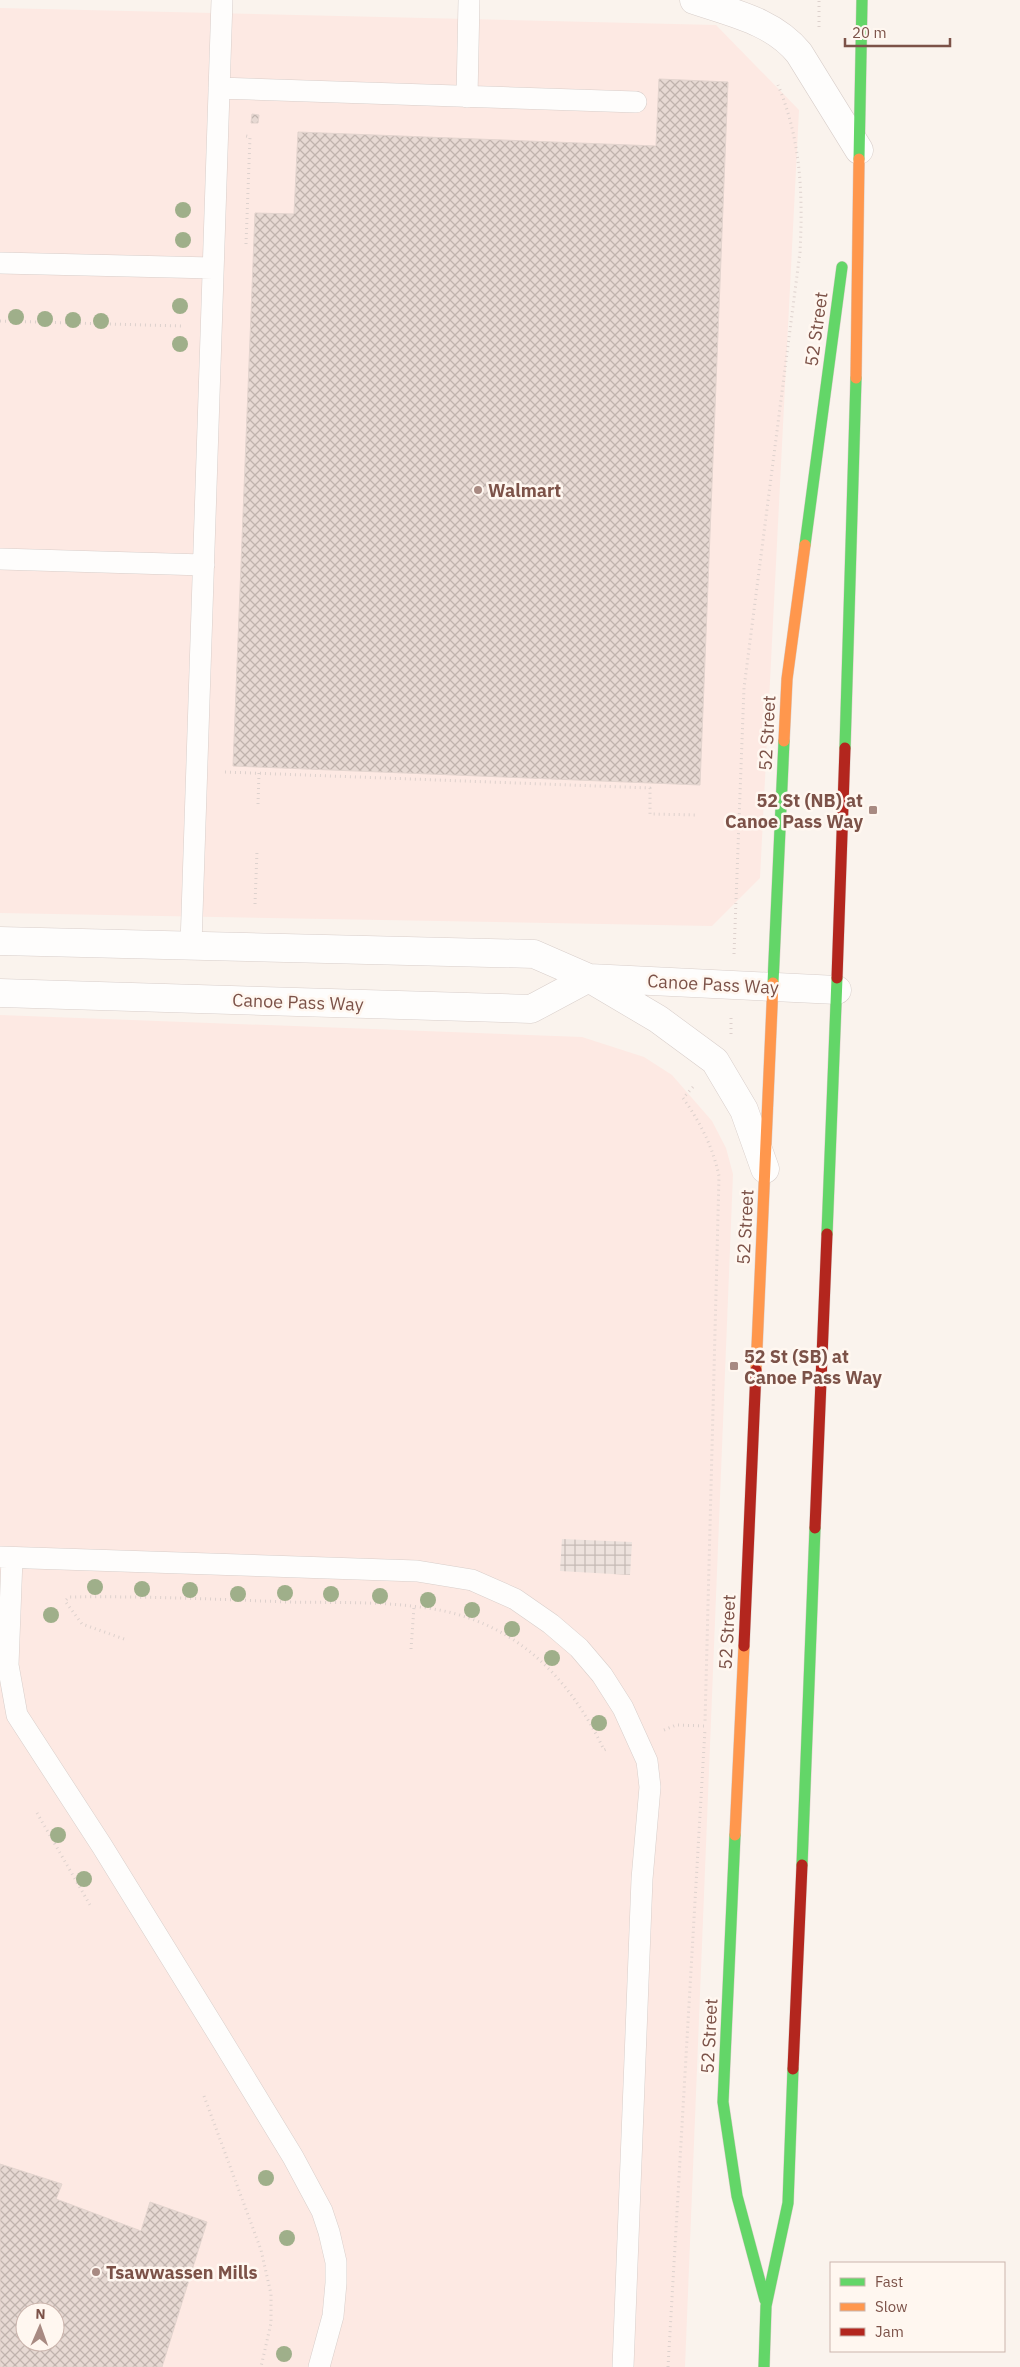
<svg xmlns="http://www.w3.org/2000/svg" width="1020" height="2367" viewBox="0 0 1020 2367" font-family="'IBM Plex Sans',sans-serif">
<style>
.commercial{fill:#fde9e3;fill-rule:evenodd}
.industrial{fill:url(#industrial-grid)}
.building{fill:url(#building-cross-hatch);stroke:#e3d4ce;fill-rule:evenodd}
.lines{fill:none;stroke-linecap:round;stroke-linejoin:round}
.lane-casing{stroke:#d8ceca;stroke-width:22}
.street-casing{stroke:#d8ceca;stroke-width:29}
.fast-casing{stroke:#dbcfca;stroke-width:12}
.slow-casing{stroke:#dbcfca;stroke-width:12}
.jam-casing{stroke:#dbcfca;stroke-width:12}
.path{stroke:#ddd1cd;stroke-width:3;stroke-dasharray:1 4;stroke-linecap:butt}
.lane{stroke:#fefdfc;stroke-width:21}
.street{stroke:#fefdfc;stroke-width:28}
.fast{stroke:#63d668;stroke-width:11}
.slow{stroke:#ff974d;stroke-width:11}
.jam{stroke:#b3261e;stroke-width:11}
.tree{fill:#9faf8a}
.poi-dot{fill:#a88a82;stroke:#fff7f0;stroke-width:2}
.labels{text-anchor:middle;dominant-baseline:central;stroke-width:5;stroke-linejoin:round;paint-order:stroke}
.street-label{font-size:18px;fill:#7c5248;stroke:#fff7f0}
.poi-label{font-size:18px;font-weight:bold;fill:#7c5248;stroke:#fff7f0;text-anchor:start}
</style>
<defs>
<pattern id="industrial-grid" width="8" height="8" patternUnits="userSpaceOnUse" patternTransform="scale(1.25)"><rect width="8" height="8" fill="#ede2dd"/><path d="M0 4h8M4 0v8" fill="none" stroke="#c5bab5"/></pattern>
<pattern id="building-cross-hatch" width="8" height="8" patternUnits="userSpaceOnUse" patternTransform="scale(1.25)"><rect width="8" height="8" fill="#e7d9d3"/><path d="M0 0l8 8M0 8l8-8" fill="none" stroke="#c0b3ad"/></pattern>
</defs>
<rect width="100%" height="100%" fill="#faf3ed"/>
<path class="commercial" d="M0 8 716 25 799 110 760 878 712 926 0 913Z
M0 1015 582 1037 644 1057 672 1075 712 1121 726 1148 733 1174 685 2367H0ZM25 2312H55V2342H25Z"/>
<path class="industrial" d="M562 1539 632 1542 630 1575 560 1571Z"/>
<path class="building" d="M659 79 728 82 700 785 233 766 255 213 294 214 298 132 656 146Z
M252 114 259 115 258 123H251Z
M0 2164 62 2184 56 2199 141 2231 150 2202 207 2222 162 2367H0ZM25 2312H55V2342H25Z"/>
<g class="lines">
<g class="lane-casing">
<path id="lane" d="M219 88 636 102
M467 97 469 0
M0 263 213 268
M0 559 204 565
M191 945 222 0
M0 1557 417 1571 472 1580 515 1599 551 1624 579 1648 602 1675 623 1708 647 1761 650 1787 642 1879 623 2367
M12 1558 8 1665 17 1715 102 1846 215 2029 293 2157 322 2211 329 2232 336 2262V2283L333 2316 319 2367"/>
</g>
<g class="street-casing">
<path id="street" d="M694 0C732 13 773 21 799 53L859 150
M0 941 534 954 589 978 837 990
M592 980 658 1019 715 1061 744 1110 765 1169
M0 993 531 1009 589 978"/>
</g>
<g class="fast-casing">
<path id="fast" d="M859 159 862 0
M805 545 842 267
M845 748 856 378
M773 983 784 741
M827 1234 837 978
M735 1835 723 2102 737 2196 765 2300
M802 1865 815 1528
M764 2367 766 2306 788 2203 793 2069"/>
</g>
<g class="slow-casing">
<path id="slow" d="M856 378 859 159
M784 741 787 679 805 545
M756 1370 773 983
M735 1835 744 1646"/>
</g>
<g class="jam-casing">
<path id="jam" d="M837 978 845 748
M815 1528 827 1234
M744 1646 756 1370
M793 2069 802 1865"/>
</g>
<path class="path" d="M819 27V0
M246 244 250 137 246 136
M0 321 181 326
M225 772 650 788V814L698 815
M258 804 259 773
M255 904 257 851
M734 954 744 688 800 252C803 194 801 140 778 85
M731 1034V1018
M693 1087 683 1098C700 1122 713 1147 719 1176L705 1722
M124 1639 82 1624 65 1601 69 1597C142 1596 214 1599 287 1602 334 1603 381 1601 427 1608 512 1620 568 1674 604 1750L609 1748
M411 1649 414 1607
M664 1730 676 1725 705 1726
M37 1813 90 1905
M204 2096 261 2250 271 2294V2323L261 2367
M668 2367 705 1729"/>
<use href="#lane" class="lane"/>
<use href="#street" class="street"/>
<use href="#fast" class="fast"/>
<use href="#slow" class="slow"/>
<use href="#jam" class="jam"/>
</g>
<g class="tree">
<circle cx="183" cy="210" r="8"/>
<circle cx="183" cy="240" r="8"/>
<circle cx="180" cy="306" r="8"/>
<circle cx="16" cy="317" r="8"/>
<circle cx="45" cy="319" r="8"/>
<circle cx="73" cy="320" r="8"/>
<circle cx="101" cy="321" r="8"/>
<circle cx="180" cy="344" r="8"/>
<circle cx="95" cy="1587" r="8"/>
<circle cx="142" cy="1589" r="8"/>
<circle cx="190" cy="1590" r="8"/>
<circle cx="285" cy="1593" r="8"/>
<circle cx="238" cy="1594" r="8"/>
<circle cx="331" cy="1594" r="8"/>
<circle cx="380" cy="1596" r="8"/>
<circle cx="428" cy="1600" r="8"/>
<circle cx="472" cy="1610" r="8"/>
<circle cx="51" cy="1615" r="8"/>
<circle cx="512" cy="1629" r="8"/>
<circle cx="552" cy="1658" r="8"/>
<circle cx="599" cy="1723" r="8"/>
<circle cx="58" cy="1835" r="8"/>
<circle cx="84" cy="1879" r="8"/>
<circle cx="266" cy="2178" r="8"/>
<circle cx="287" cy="2238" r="8"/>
<circle cx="284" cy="2354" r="8"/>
</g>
<g class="poi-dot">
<circle cx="478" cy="490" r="5"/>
<rect x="868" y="805" width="10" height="10" rx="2.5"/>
<rect x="729" y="1361" width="10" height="10" rx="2.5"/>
<circle cx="96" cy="2272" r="5"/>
</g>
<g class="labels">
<g class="street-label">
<text transform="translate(816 329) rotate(-82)">52 Street</text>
<text transform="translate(767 733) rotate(-87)">52 Street</text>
<text transform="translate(713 984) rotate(3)">Canoe Pass Way</text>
<text transform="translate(298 1002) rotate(2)">Canoe Pass Way</text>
<text transform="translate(745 1227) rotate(-87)">52 Street</text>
<text transform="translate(727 1632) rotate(-87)">52 Street</text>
<text transform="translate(709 2036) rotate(-87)">52 Street</text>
</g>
<g class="poi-label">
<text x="488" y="490">Walmart</text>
<text x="863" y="800" text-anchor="end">52 St (NB) at<tspan x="863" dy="21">Canoe Pass Way</tspan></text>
<text x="744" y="1356">52 St (SB) at<tspan x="744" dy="21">Canoe Pass Way</tspan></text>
<text x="106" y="2272">Tsawwassen Mills</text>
</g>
</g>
<rect x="830" y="2262" width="175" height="90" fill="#fff7f0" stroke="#cbb5ad"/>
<rect x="840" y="2278" width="25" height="8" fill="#63d668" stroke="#cbb5ad"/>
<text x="875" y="2287" font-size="15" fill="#7c5248">Fast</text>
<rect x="840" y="2303" width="25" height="8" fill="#ff974d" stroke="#cbb5ad"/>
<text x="875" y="2312" font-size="15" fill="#7c5248">Slow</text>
<rect x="840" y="2328" width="25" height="8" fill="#b3261e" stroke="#cbb5ad"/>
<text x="875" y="2337" font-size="15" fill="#7c5248">Jam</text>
<g transform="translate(40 2327) rotate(2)"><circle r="24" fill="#fff7f0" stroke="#cbb5ad"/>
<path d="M0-4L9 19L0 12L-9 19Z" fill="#a88a82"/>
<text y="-8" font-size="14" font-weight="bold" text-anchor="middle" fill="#7c5248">N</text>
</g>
<path d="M845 38v8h105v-8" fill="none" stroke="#7c5248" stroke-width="2.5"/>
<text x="852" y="38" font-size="15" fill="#7c5248" stroke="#fff7f0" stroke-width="4" paint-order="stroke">20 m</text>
</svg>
